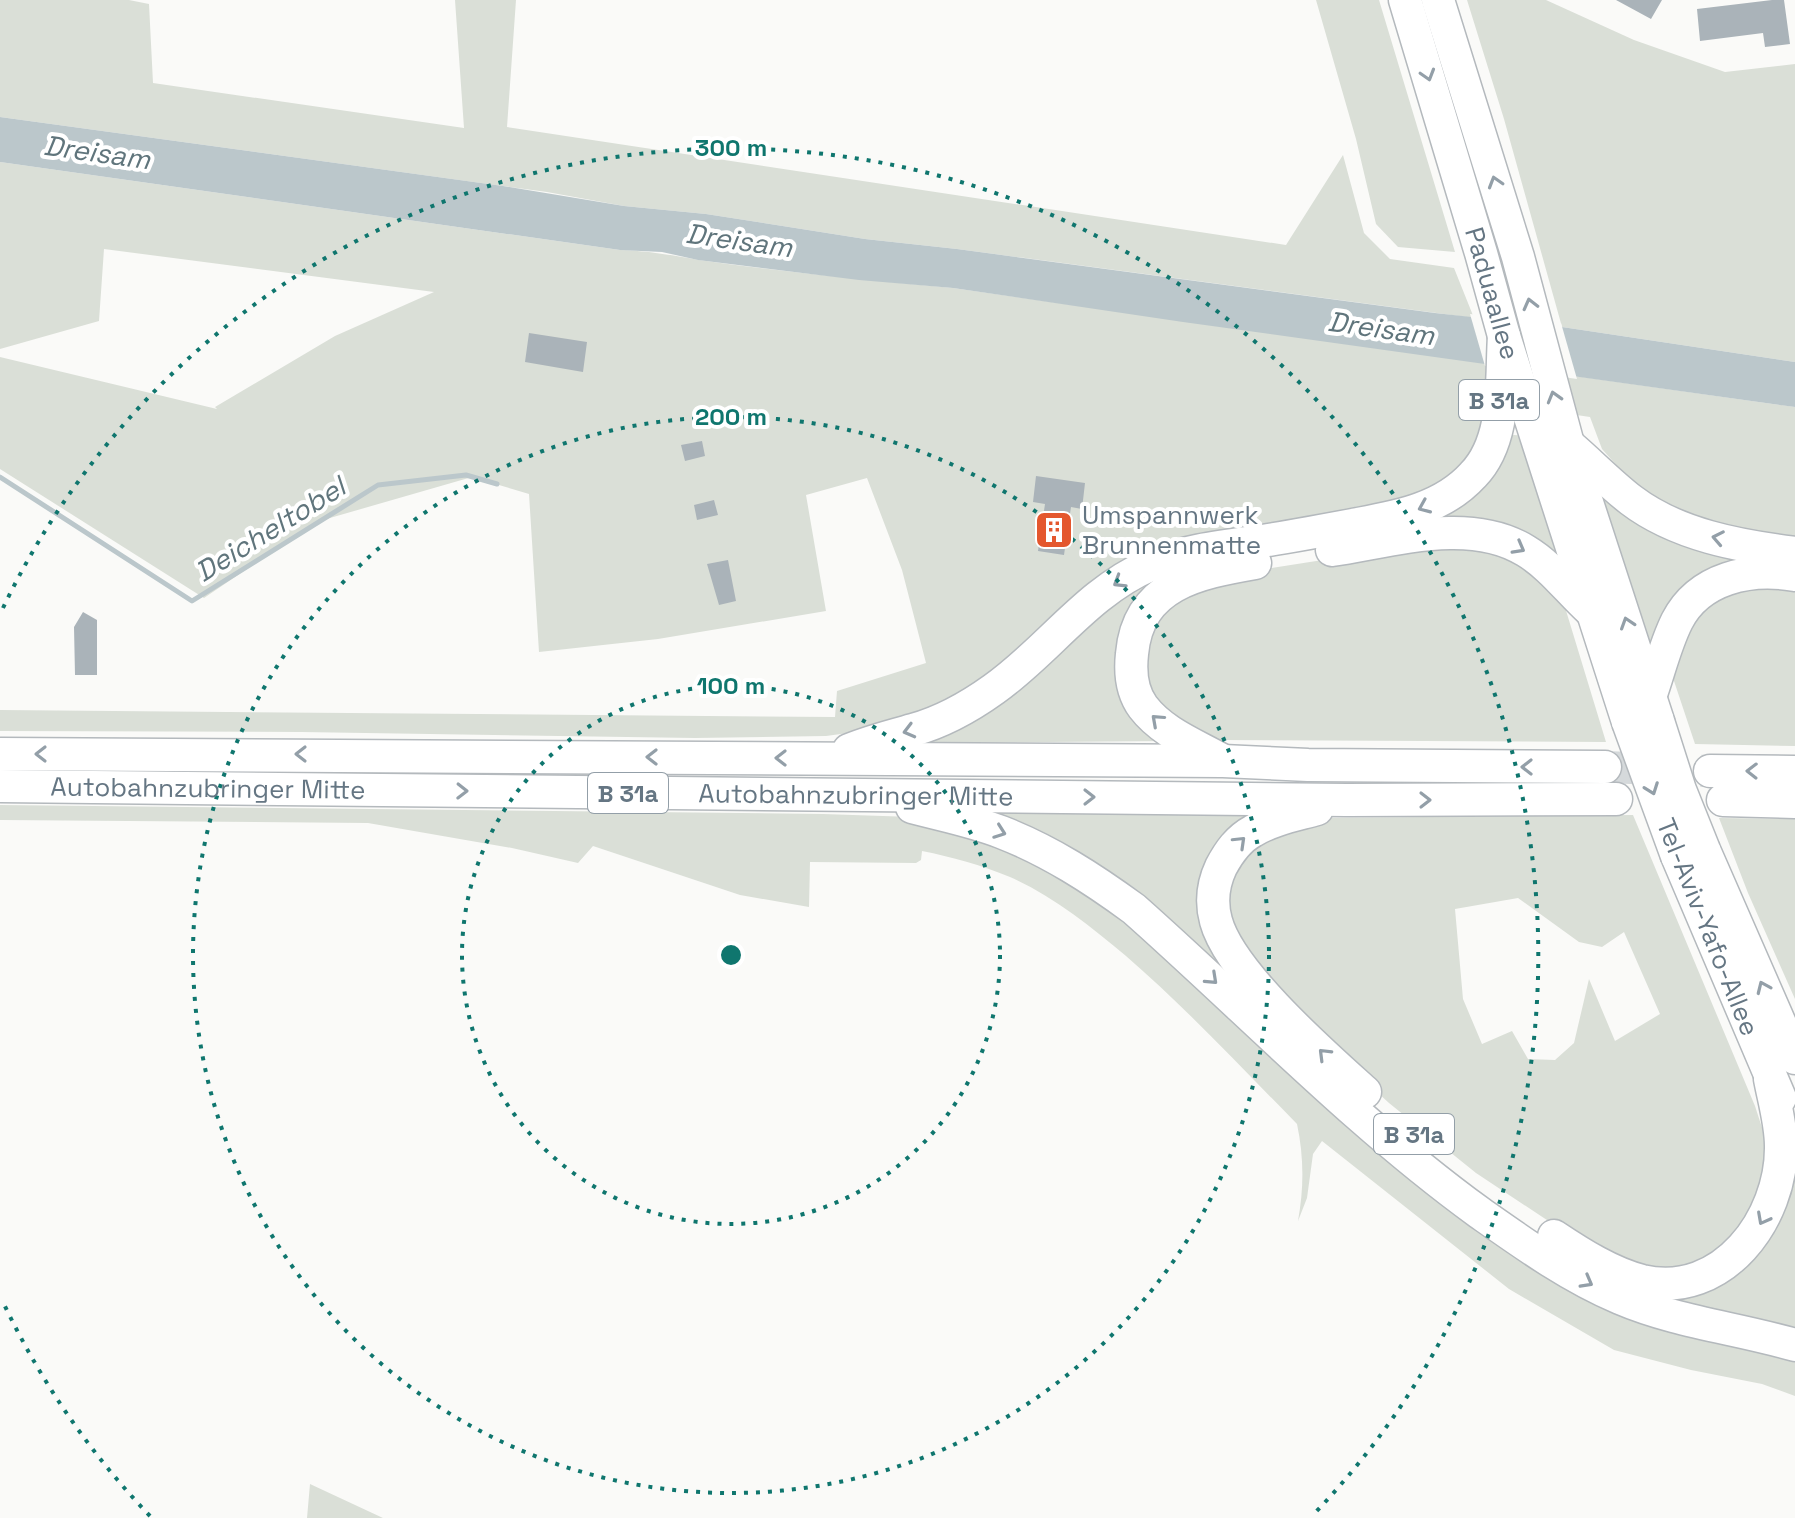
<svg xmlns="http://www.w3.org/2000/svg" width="1795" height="1518" viewBox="0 0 1795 1518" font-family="'Space Grotesk',sans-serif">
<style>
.green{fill:#dadfd7;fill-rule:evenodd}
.water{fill:#bbc7cb}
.pier{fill:#fafaf8}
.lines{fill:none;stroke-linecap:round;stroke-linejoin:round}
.stream{stroke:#bbc7cb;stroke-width:5}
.building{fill:#aab3b9}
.highway-tunnel{stroke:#d5d9db;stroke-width:32;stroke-dasharray:32 16;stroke-linecap:butt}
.highway-casing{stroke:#b4b9bd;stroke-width:35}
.highway{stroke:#fff;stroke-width:32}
.highway-bridge-casing{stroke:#b4b9bd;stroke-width:35;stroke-linecap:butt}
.highway-bridge{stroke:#fff;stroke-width:32}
.oneway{stroke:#939fa8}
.ring{fill:none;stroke:#0f766e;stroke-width:4;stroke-dasharray:4 8}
.labels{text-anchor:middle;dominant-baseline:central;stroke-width:8;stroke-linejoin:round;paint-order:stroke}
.shield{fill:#fff;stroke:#939fa8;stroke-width:2}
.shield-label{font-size:24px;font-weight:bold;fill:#657683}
.street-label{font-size:26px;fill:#657683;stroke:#fff}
.poi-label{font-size:26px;fill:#657683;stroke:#fff;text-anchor:start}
.water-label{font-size:28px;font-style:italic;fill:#60757c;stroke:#fff}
.centre{fill:#0f766e;stroke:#fff;stroke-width:4}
.ring-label{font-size:24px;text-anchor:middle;font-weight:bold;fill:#0f766e;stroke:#fff;stroke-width:8;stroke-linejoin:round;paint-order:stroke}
</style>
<rect width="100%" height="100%" fill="#fafaf8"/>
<path class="green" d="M0 0H129L149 4 153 83 464 128 455 0H516L507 127 1286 245 1343 155 1364 233 1390 259 1454 268 1474 318 957 249 865 239 706 214 624 206 547 192 0 117Z
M1316 0H1379L1455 252 1398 247 1376 224 1356 139Z
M1467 0H1546L1634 40 1725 72 1795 64V362L1562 327 1504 119Z
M0 162 620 250C649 251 671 255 699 260 783 272 868 280 953 288L1795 407V540L1735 532 1669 510 1626 476 1602 449 1590 417 1489 402 1485 431 1467 463 1430 495 1157 555 964 699 885 728 826 736 695 738 301 732 0 731V710L835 717 837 691 926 663 902 570 867 478 806 495 826 611 658 639 539 652 529 494 472 477 316 522 204 598 0 469V357L217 409 215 407 335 336 434 292 104 249 99 321 0 349Z
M1503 434 1527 436 1571 572C1554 558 1537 541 1516 533 1465 514 1403 531 1351 540 1302 547 1254 556 1205 564 1185 570 1165 578 1151 593 1107 639 1115 709 1170 741L907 743V738C947 726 981 707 1014 681 1077 631 1109 579 1192 558 1241 546 1293 541 1343 533 1412 521 1478 509 1503 434Z
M1592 484 1795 562 1738 566 1652 658Z
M1431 543 1515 553 1564 604 1606 742 1219 740 1185 730 1142 686 1146 627 1208 578Z
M1795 583V746L1695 744 1672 675 1673 657 1710 595Z
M0 805 823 814 913 817 940 822 1088 886 1351 1129 1432 1198 1539 1267 1795 1355V1396L1762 1384 1691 1370 1614 1350 1509 1289 1322 1141 1313 1154 1307 1198 1298 1221C1304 1188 1304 1157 1297 1124 1241 1067 1187 1009 1126 956 1090 926 1053 896 1010 877 981 865 952 857 922 851L921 860 916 863 810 862 809 907 740 895 593 846 578 863 512 848 368 823 0 820Z
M978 810 1256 815C1220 842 1201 879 1212 925 1222 970 1267 1008 1298 1039 1370 1110 1447 1176 1532 1231 1558 1247 1584 1264 1611 1276 1629 1284 1650 1289 1670 1289 1717 1287 1764 1250 1780 1206 1787 1188 1785 1171 1788 1153L1791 1150 1795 1152V1333L1663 1303 1625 1290 1590 1273 1504 1220 1449 1181 1356 1103 1176 929 1128 892 1050 842Z
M1633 815 1755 1106 1766 1140 1768 1162 1754 1216 1709 1260 1666 1272 1595 1252 1476 1173 1389 1103 1320 1040 1244 956 1223 895 1239 850 1322 818ZM1518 898 1579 942 1602 947 1624 932 1660 1014 1615 1041 1589 979 1574 1043 1555 1060 1528 1059 1512 1031 1482 1044 1463 999 1455 909Z
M1719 818 1795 819V999L1748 893Z
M310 1484 383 1518H307Z"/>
<path class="water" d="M0 117 503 186 624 206 706 214 865 239 957 249 1435 313 1562 327 1795 362V407L1183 322 953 288 859 280 698 260 662 252 620 250 0 162Z"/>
<path class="pier" d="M1470 314 1561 323 1577 379 1485 366Z"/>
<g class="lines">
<path class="stream" d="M0 477 192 601 378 485 466 475 497 484"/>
</g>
<path class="building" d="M1616 0H1662L1651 19Z
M1772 0H1784L1790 44 1765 47 1763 33 1700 41 1697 9Z
M529 333 587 342 583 372 525 362Z
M702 441 705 456 685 461 681 445Z
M1036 476 1085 483 1082 509 1071 507 1064 555 1038 551 1045 504 1033 502Z
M714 500 718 515 697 520 694 505Z
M728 560 736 601 719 605 707 564Z
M83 612 97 620V675H75L74 627Z"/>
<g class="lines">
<path class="highway-tunnel" d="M1605 767 1710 771"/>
<g class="highway-casing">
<g id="highway">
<path id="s1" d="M1405 0 1481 253 1504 336 1628 722"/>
<path d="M1438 0 1518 257 1568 444 1658 721"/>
<path d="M1570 446C1590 463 1609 483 1631 500 1677 535 1739 546 1795 553"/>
<path d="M1332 550C1393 541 1470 516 1526 551 1551 566 1569 591 1590 610"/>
<path d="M1650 697C1659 672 1665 645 1677 621 1699 578 1750 567 1795 575"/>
<path d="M849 750C871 741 891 736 913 730 942 722 969 707 994 689 1048 651 1087 592 1150 565 1185 550 1225 546 1262 541 1294 536 1326 530 1358 524 1400 516 1443 508 1473 475 1507 440 1501 381 1504 336"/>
<path d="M0 754 1223 761 1308 765 1605 767"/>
<path d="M1220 759C1193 744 1162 732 1143 707 1132 692 1130 672 1132 654 1138 584 1198 573 1255 563"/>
<path d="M1710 771 1795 772"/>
<path id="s2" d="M0 786 1347 800 1616 799"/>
<path d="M1723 800 1795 802"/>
<path d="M912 807C942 815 973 821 1001 832 1050 851 1093 879 1134 909 1249 1011 1356 1123 1480 1213 1524 1244 1570 1277 1620 1298 1676 1322 1737 1328 1795 1345"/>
<path d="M1317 809C1296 815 1273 819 1253 831 1238 839 1229 852 1221 867 1213 884 1211 903 1216 921 1230 973 1324 1055 1365 1092"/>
<path d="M1704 850 1795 1058"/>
<path d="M1677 856 1780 1098"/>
<path d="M1554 1236C1581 1254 1611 1273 1642 1281 1723 1300 1782 1218 1781 1146 1781 1124 1774 1100 1770 1079"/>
</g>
</g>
<use href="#highway" class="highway"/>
<g class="highway-bridge-casing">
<path id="highway-bridge" d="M1658 721 1680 790 1704 850
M1628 722 1677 856"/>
</g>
<use href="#highway-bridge" class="highway-bridge"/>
</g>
<defs><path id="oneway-chevron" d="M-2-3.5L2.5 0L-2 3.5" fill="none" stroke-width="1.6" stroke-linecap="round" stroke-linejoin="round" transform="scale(2)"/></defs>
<g class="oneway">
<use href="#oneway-chevron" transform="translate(1428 75) rotate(73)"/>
<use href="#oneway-chevron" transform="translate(1495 182) rotate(-107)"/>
<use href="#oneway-chevron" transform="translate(1530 304) rotate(-104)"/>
<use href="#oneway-chevron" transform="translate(1554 397) rotate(-106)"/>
<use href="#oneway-chevron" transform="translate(1424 507) rotate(157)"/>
<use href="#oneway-chevron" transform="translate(1718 538) rotate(-169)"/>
<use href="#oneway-chevron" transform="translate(1519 548) rotate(29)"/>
<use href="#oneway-chevron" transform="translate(1119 582) rotate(148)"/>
<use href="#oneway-chevron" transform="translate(1627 623) rotate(-108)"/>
<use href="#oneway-chevron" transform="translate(1157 720) rotate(-138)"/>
<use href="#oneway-chevron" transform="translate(909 731) rotate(165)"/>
<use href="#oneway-chevron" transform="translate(41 754) rotate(-180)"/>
<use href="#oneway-chevron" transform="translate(301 754) rotate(-180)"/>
<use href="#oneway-chevron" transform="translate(652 757) rotate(-180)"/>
<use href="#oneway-chevron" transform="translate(781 758) rotate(-180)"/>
<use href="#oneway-chevron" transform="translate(1527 767) rotate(-180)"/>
<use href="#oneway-chevron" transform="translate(1752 771) rotate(-179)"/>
<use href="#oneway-chevron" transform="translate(1652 789) rotate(70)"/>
<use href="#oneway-chevron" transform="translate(462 791) rotate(1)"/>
<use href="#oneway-chevron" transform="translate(1089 797)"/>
<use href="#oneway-chevron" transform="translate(1425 800)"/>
<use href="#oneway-chevron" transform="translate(1000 832) rotate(20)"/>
<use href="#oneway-chevron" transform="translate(1240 842) rotate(-44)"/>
<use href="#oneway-chevron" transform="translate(1212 979) rotate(43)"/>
<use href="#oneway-chevron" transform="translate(1763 987) rotate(-114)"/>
<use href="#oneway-chevron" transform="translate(1324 1054) rotate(-135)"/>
<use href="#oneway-chevron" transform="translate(1763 1219) rotate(118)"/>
<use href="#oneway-chevron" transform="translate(1587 1282) rotate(29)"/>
</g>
<g class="ring">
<circle cx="731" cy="955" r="269"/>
<circle cx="731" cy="955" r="538"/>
<path d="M150 1516A807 807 0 0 1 3 1302M3 608A807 807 0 1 1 1312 1516"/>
</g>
<defs>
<g id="building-square" transform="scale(2)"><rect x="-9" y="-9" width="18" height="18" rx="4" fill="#e4572e" stroke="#fff"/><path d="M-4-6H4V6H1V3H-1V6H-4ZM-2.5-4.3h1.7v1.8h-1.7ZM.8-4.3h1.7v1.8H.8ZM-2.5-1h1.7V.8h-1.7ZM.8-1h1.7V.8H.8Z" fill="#fff"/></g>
</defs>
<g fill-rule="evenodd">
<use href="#building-square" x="1054" y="530"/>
</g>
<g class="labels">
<g class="shield">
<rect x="1459" y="380" width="80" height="40" rx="6"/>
<rect x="588" y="773" width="80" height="40" rx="6"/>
<rect x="1374" y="1114" width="80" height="40" rx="6"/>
</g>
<g class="shield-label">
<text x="1499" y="400">B 31a</text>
<text x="628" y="793">B 31a</text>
<text x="1414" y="1134">B 31a</text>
</g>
<g class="street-label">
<text stroke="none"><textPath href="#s1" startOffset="306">Paduaallee</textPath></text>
<text stroke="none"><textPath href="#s2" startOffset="208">Autobahnzubringer Mitte</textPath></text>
<text stroke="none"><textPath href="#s2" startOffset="856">Autobahnzubringer Mitte</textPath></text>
<text transform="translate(1708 927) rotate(68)">Tel-Aviv-Yafo-Allee</text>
</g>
<g class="poi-label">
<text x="1082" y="515">Umspannwerk<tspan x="1082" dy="30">Brunnenmatte</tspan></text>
</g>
<g class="water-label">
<text transform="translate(97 152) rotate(8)">Dreisam</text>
<text transform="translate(739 240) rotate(8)">Dreisam</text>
<text transform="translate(1381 328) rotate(8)">Dreisam</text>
<text transform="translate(270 529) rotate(-32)">Deicheltobel</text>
</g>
</g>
<circle cx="731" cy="955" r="12" class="centre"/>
<g class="ring-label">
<text x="731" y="156">300 m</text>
<text x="731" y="425">200 m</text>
<text x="731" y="694">100 m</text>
</g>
</svg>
